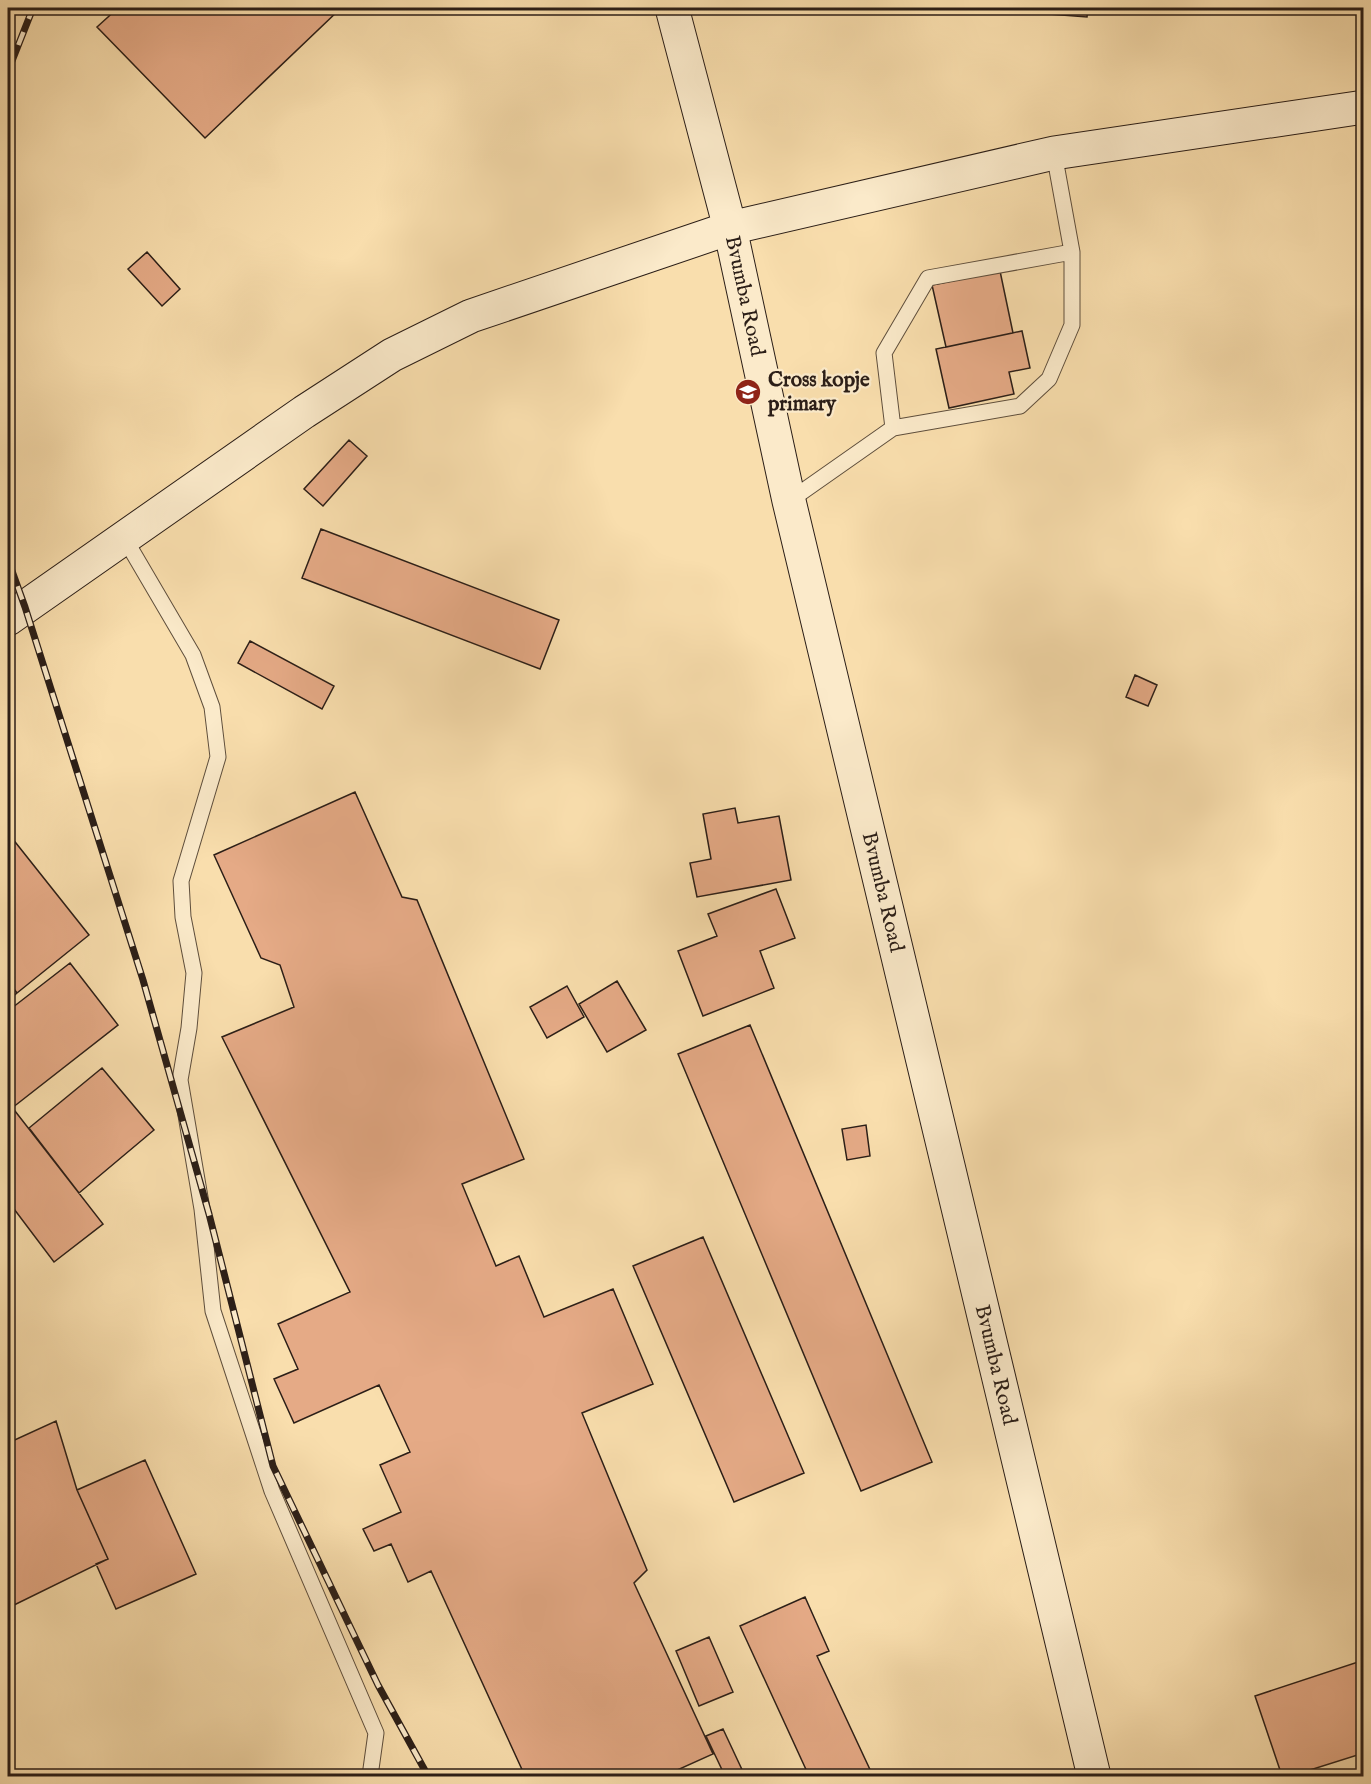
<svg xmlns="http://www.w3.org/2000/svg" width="1371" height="1784" viewBox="0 0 1371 1784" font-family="'IM FELL English',serif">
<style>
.building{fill:#e5aa86;stroke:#2b1e17;stroke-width:1.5}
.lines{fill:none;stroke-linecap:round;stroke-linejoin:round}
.lane-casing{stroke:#5e4e3c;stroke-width:17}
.secondary-casing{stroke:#2b1e17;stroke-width:35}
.lane{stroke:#fbeaca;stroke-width:15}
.secondary{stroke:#fbeaca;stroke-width:33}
.rail-casing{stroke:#2b1e17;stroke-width:7}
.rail{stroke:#fbeaca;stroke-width:4.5;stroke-dasharray:14;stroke-linecap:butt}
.labels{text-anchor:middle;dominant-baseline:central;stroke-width:4.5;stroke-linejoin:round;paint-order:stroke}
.street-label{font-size:21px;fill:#2b1e17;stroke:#fbeaca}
.poi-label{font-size:21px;font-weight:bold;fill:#2b1e17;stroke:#fbeaca;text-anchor:start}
</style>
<rect width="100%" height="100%" fill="#f9dead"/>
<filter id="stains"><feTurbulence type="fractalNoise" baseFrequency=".00333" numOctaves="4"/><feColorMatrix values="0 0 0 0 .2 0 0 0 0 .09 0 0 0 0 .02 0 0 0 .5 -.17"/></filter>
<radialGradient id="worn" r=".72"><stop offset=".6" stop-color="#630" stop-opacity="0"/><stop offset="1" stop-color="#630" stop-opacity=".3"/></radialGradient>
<path class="building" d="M118 8H341L205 138 97 27Z
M969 8H1088L1087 17Z
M147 252 180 289 162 306 128 269Z
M1000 271 1013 333 946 347 932 285Z
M1022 331 1030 368 1009 372 1014 394 949 408 936 349Z
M349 440 367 456 323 506 304 489Z
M321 529 559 620 540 669 302 578Z
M250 641 334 686 322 709 238 663Z
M1135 675 1157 685 1148 706 1126 697Z
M355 792 402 897 417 900 524 1159 462 1184 496 1266 519 1256 544 1317 613 1289 653 1384 582 1413 647 1570 634 1583 713 1754 664 1776H525L431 1571 408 1582 391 1544 374 1551 363 1529 401 1512 380 1465 410 1452 379 1385 294 1423 274 1379 298 1369 278 1324 350 1292 222 1037 294 1007 280 965 261 958 214 855Z
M735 808 738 823 779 816 791 880 697 897 690 863 711 859 703 814Z
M8 833 89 935 17 993 8 981Z
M776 889 795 938 760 951 774 988 703 1016 678 951 717 936 708 914Z
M70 963 118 1025 12 1108 8 1102V1011Z
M8 981 17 993 8 1001Z
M617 981 646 1030 607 1052 579 1004Z
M567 986 584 1017 547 1038 530 1007Z
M750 1025 932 1462 861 1491 678 1054Z
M102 1068 154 1130 79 1193 29 1128Z
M8 1102 103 1224 54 1262 8 1201Z
M866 1125 870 1156 847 1160 842 1129Z
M703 1237 804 1473 734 1502 633 1266Z
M56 1421 77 1490 108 1559 8 1608V1443Z
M145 1460 196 1574 116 1609 96 1564 108 1559 77 1490Z
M805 1597 829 1651 817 1656 873 1776H809L740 1626Z
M709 1637 733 1692 699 1706 676 1651Z
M1364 1660V1753L1291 1776H1282L1255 1696Z
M723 1729 745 1776H725L706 1736Z"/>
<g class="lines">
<g class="lane-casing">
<path id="lane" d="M893 428 1020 406 1049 379 1072 325V252
M789 501 893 428 884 353 928 278 1072 252 1054 153
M125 539 193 655 212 707 218 757 181 881 183 917 194 973 189 1028 180 1080 202 1209 213 1311 272 1491 376 1733 370 1776"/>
</g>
<g class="secondary-casing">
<g id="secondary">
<path id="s1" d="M672 8 730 228 789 501 1094 1776"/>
<path d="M8 619 304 412 392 355 471 316 730 228 1054 153 1364 107"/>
</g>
</g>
<use href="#lane" class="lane"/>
<use href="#secondary" class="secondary"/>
<g class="rail-casing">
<path id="rail" d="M8 71 33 8
M8 560 25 607 143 980 209 1214 273 1466 378 1685 428 1776"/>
</g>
<use href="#rail" class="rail"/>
</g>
<defs>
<g id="school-disc" transform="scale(1.35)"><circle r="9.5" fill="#8f2418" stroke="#fbeaca"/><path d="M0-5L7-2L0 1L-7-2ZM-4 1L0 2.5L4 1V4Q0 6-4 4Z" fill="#fff"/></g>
</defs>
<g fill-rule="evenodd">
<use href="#school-disc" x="748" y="392"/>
</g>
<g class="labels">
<g class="street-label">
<text stroke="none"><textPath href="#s1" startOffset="297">Bvumba Road</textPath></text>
<text stroke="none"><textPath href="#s1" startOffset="909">Bvumba Road</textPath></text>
<text stroke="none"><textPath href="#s1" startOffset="1395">Bvumba Road</textPath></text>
</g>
<g class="poi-label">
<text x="768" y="380">Cross kopje<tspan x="768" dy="24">primary</tspan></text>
</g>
</g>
<rect width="1371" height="1784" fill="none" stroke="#f9dead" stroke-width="30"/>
<rect x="9" y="9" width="1353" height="1766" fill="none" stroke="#2b1e17" stroke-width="3"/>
<rect x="15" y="15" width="1341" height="1754" fill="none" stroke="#2b1e17" stroke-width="1.5"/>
<rect width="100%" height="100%" filter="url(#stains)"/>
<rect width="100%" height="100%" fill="url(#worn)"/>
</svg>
